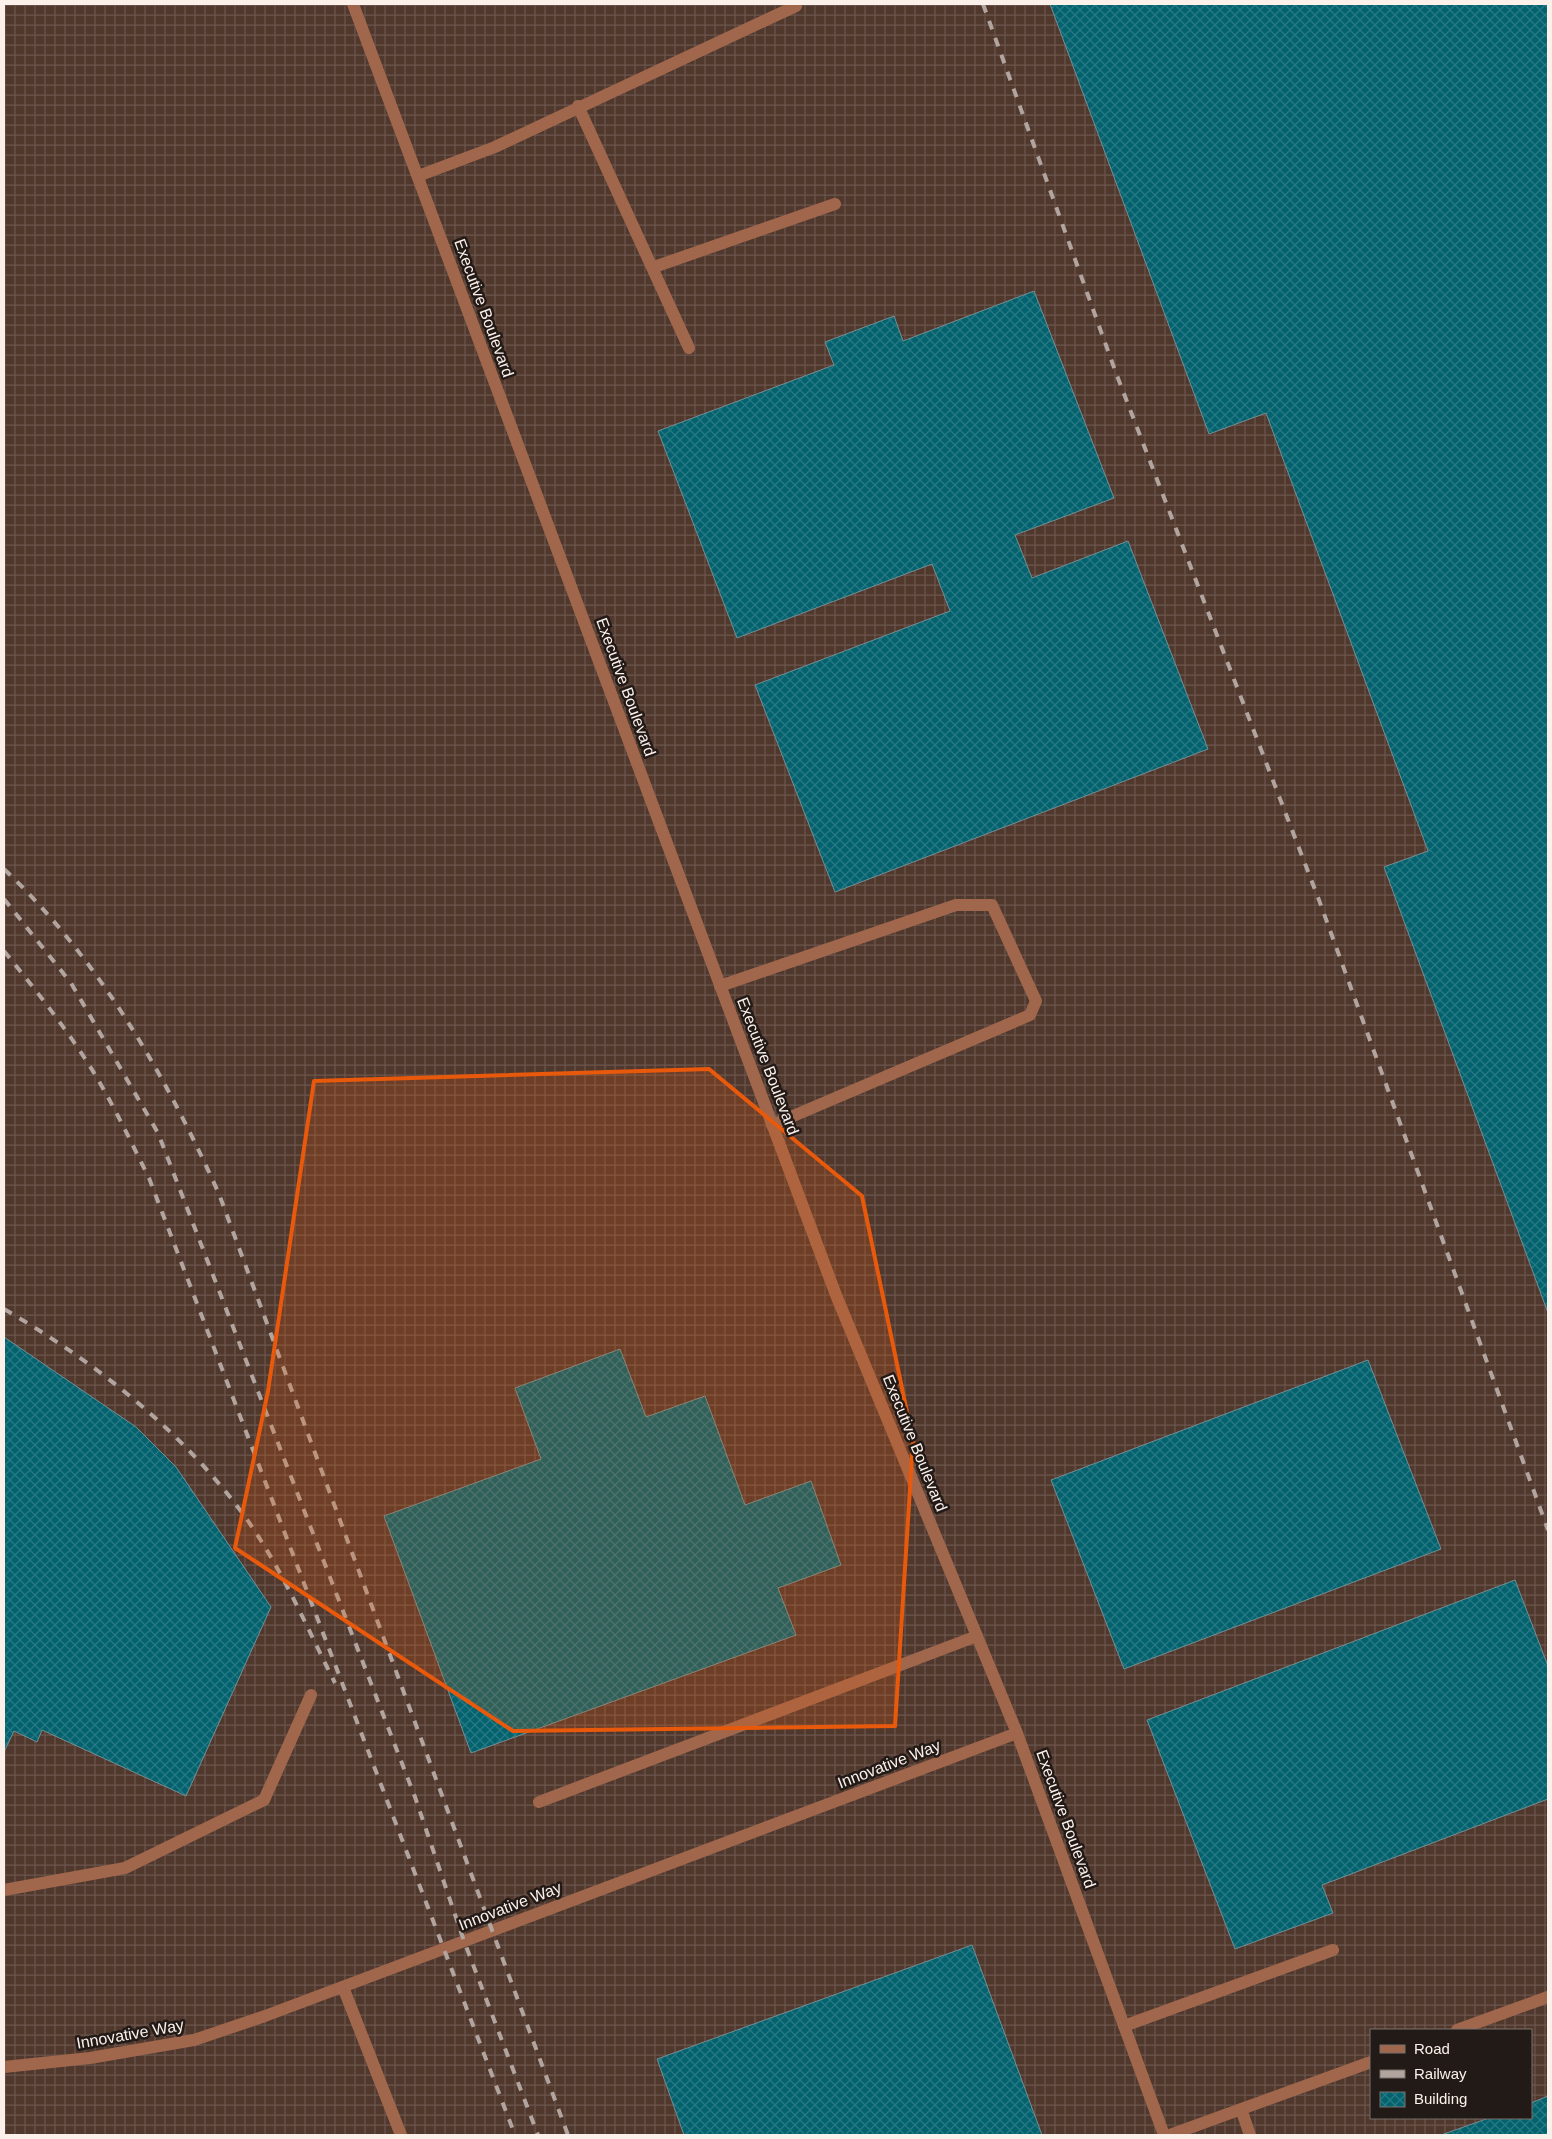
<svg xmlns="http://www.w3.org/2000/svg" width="1552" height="2139" viewBox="0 0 1552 2139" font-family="Arial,sans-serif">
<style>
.industrial{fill:url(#industrial-grid);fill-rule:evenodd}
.building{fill:url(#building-cross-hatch);stroke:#748e93}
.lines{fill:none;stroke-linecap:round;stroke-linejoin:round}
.service{stroke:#a1674c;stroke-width:12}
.minor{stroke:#a1674c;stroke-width:12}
.rail{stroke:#b2a49e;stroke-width:4;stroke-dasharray:9 9;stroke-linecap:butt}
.marked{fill:#e8590c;fill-opacity:0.2;stroke:#e8590c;stroke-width:4;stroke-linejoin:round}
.labels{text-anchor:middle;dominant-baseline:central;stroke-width:5;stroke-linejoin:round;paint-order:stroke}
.street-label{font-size:16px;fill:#fcf0eb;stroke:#221a16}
</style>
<defs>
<pattern id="industrial-grid" width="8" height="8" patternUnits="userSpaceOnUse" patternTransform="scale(1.25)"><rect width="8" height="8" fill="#51382d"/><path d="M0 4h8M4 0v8" fill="none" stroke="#6b554c"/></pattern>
<pattern id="building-cross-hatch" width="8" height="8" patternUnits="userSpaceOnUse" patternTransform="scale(1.25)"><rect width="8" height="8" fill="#02626e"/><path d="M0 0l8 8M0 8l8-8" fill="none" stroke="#287983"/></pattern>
</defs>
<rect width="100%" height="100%" fill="#423028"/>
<path class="industrial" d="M4 4H1548V2135H4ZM1371 2030H1531V2118H1371Z"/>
<path class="building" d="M1050 4H1548V1313L1384 867 1428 851 1266 413 1209 434Z
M1034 291 1114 498 1015 535 1032 578 1128 541 1208 749 835 892 755 685 950 611 932 564 737 638 658 431 834 365 825 342 894 316 903 341Z
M4 1337 136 1427 176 1467 271 1607 186 1796 42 1730 37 1742 14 1731 4 1752Z
M620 1349 646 1417 705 1396 745 1505 811 1481 841 1565 778 1588 796 1635 471 1753 384 1516 541 1459 515 1388Z
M1368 1360 1441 1549 1124 1669 1051 1480Z
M1515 1580 1548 1666V1799L1322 1885 1333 1913 1235 1949 1147 1720Z
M972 1945 1042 2135H684L657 2059Z
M1548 2096V2135H1441L1489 2118H1531V2103Z"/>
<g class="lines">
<path class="service" d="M578 106 689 348
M418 176 495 147 796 6
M654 267 835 204
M720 986 956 905H992L1036 1001 1030 1015 772 1125
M539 1802 977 1636
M4 1890 125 1868 264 1800 311 1695
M343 1987 401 2135
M1124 2026 1333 1950
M1457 2030 1548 1997
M1241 2109 1250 2135
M1170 2135 1371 2062"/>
<path class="minor" d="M353 4 836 1295 1017 1733 1164 2135
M4 2067 90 2058 194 2040 265 2016 1017 1733"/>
<path class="rail" d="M983 4 1116 373 1319 900 1548 1530
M4 869C99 959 166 1076 219 1194L568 2135
M4 899 71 983 158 1133 415 1797 464 1941 538 2135
M4 951C31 984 58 1018 82 1054 108 1093 128 1136 149 1178L515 2135
M4 1309C95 1362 180 1429 243 1514 281 1566 306 1626 335 1683"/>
</g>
<path class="marked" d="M709 1069 862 1196 913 1441 895 1726 513 1731 235 1548 268 1391 314 1081Z"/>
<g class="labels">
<g class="street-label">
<text transform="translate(484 308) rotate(70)">Executive Boulevard</text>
<text transform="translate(626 687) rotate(70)">Executive Boulevard</text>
<text transform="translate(768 1066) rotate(69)">Executive Boulevard</text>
<text transform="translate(915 1443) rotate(68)">Executive Boulevard</text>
<text transform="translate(889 1764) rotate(-21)">Innovative Way</text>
<text transform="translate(1066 1819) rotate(70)">Executive Boulevard</text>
<text transform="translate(510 1906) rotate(-21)">Innovative Way</text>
<text transform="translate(130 2034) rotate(-10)">Innovative Way</text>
</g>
</g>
<rect width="1552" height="2139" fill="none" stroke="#fcf0eb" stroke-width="10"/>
<rect x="1370" y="2029" width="162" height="90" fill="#221a16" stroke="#79706b"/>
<rect x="1380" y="2045" width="25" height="8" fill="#a1674c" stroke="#79706b"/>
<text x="1414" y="2054" font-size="15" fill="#fcf0eb">Road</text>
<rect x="1380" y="2070" width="25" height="8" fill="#b2a49e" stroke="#79706b"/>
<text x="1414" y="2079" font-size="15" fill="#fcf0eb">Railway</text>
<rect x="1380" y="2092" width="25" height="15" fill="url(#building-cross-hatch)" stroke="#79706b"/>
<text x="1414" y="2104" font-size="15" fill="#fcf0eb">Building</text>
</svg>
